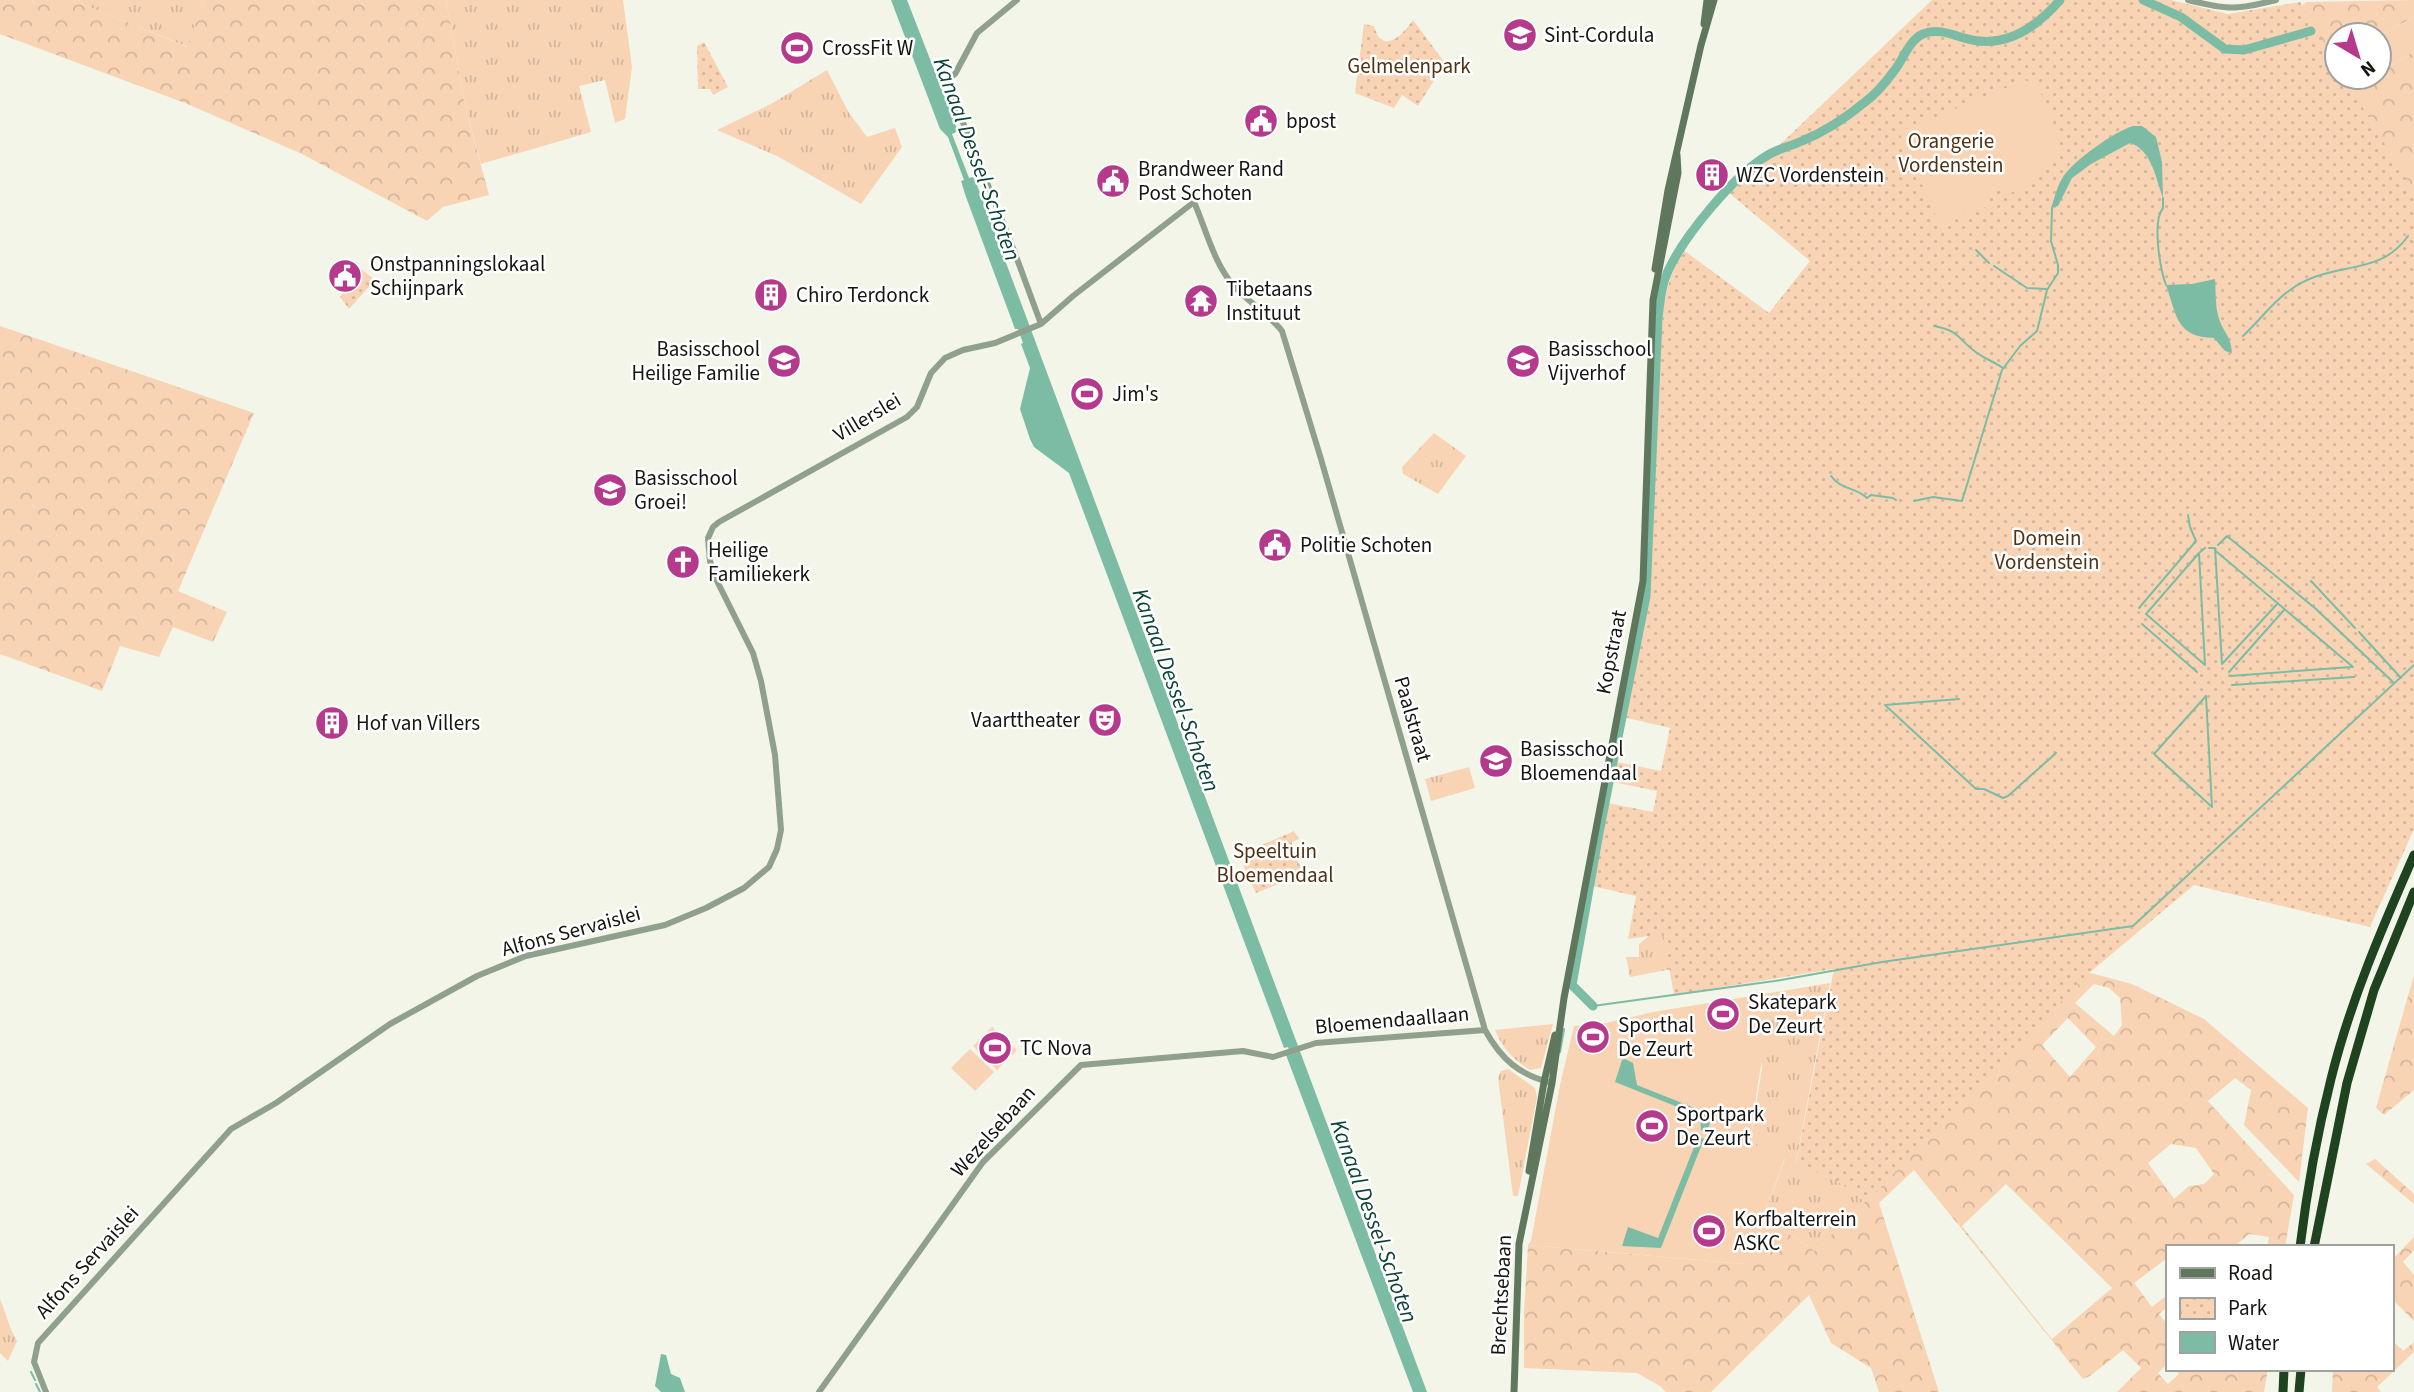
<svg xmlns="http://www.w3.org/2000/svg" width="2414" height="1392" viewBox="0 0 2414 1392" font-family="'Source Sans 3',sans-serif">
<style>
.grass{fill:url(#grass-tufts)}
.forest{fill:url(#forest-crowns);fill-rule:evenodd}
.park{fill:url(#park-dots)}
.garden{fill:#f8d4b5}
.water{fill:#7cbca5}
.lines{fill:none;stroke-linecap:round;stroke-linejoin:round}
.stream{stroke:#7cbca5;stroke-width:2}
.river{stroke:#7cbca5;stroke-width:9}
.tertiary{stroke:#8fa08d;stroke-width:6}
.secondary{stroke:#5f785d;stroke-width:7}
.motorway{stroke:#1f431e;stroke-width:9}
.labels{text-anchor:middle;dominant-baseline:central;stroke-width:5;stroke-linejoin:round;paint-order:stroke}
.poi-label{font-size:21px;fill:#151612;stroke:#fff;text-anchor:start}
.park-label{font-size:21px;fill:#503212;stroke:#fff}
.street-label{font-size:21px;fill:#151612;stroke:#fff}
.water-label{font-size:23px;font-style:italic;fill:#0a4333;stroke:#fff}
</style>
<defs>
<pattern id="grass-tufts" width="24" height="20" patternUnits="userSpaceOnUse" patternTransform="scale(1.75)"><rect width="24" height="20" fill="#f8d4b5"/><path d="M3 7l-1-3M5 7V3M7 7l1-3M15 17l-1-3M17 17v-4M19 17l1-3" fill="none" stroke="#d4b59b"/></pattern>
<pattern id="forest-crowns" width="20" height="18" patternUnits="userSpaceOnUse" patternTransform="scale(1.75)"><rect width="20" height="18" fill="#f8d4b5"/><path d="M2 6a3 3 0 1 1 6 0M12 15a3 3 0 1 1 6 0" fill="none" stroke="#d4b59b"/></pattern>
<pattern id="park-dots" width="8" height="8" patternUnits="userSpaceOnUse" patternTransform="scale(1.75)"><rect width="8" height="8" fill="#f8d4b5"/><path d="M2 2h.1M6 6h.1" fill="none" stroke="#d4b59b" stroke-width="1.8" stroke-linecap="round"/></pattern>
</defs>
<rect width="100%" height="100%" fill="#f3f5e9"/>
<path class="grass" d="M78 0H204L188 47 77 2Z
M446 0H623L632 67 625 119 615 123 605 80 579 86 591 132 481 164 465 106Z
M827 70 849 113 867 137 895 128 902 147 861 204 779 157 717 130 771 104Z
M1434 433 1466 456 1438 494 1403 474 1402 467Z
M1469 767 1475 788 1431 801 1425 779Z
M1670 919 1736 957 1630 977 1626 957H1639V944Z
M1830 983 1796 1162 1835 1179 1866 1202 1815 1251 1763 1217 1785 1159 1750 1143 1762 1068 1761 1055 1776 992Z
M1553 1024 1541 1068 1530 1070C1513 1059 1503 1049 1495 1030Z
M1508 1069 1535 1088 1537 1097 1518 1196H1513L1498 1078 1501 1071Z
M0 1299C6 1313 9 1328 17 1341L8 1361 0 1353Z"/>
<path class="forest" d="M0 0H78V2L187 47 204 0H446L465 106 489 195 443 207 427 221 302 154 185 103 0 34Z
M2163 0 2205 28 2287 20 2306 2 2414 0V17L2379 36 2337 35V77H2379V74L2414 51V284Z
M0 326 254 413 178 591 227 612 213 642 173 627 159 657 120 646 102 691 0 654Z
M2064 966 2132 984 2204 1019 2308 1108 2299 1182 2244 1125 2251 1090 2235 1078 2208 1101 2294 1195 2285 1247H2267L2269 1237 2249 1234 2234 1247H2167V1261L2166 1259 2134 1283 2152 1307 2167 1295V1307L2159 1314 2167 1324V1364L2158 1373 2168 1384 2179 1374 2175 1369H2268L2264 1392H2117L2141 1368 2123 1350 2090 1376 2083 1379 1914 1170 1879 1203 1939 1392H1879L1871 1368 1831 1343 1809 1295 1711 1392H1666L1660 1386 1637 1373 1524 1368V1313L1528 1245 1744 1264 1763 1217 1815 1251 1866 1201 1835 1179 1796 1163ZM2094 984 2109 988 2120 998 2122 1025 2114 1036 2075 1003ZM2068 1018 2096 1047 2070 1077 2042 1045ZM2171 1144 2196 1148 2214 1174 2204 1184 2189 1186 2174 1199 2148 1163ZM2006 1184 2112 1288 2052 1339 1962 1226Z
M2414 975V1090L2384 1115 2376 1108Z
M2375 1159 2414 1194V1204L2366 1164Z
M2414 1237V1250L2403 1262 2414 1275V1321L2391 1298V1261Z
M2391 1339 2403 1351 2414 1342V1352L2377 1387 2381 1392H2332L2333 1369H2391Z"/>
<path class="park" d="M1932 0H2171L2228 14 2300 2 2337 65V77H2344L2414 192V829L2370 927 2194 885 2088 974 1866 1202 1835 1179 1796 1163 1834 969 1674 995 1663 934 1628 939 1636 896 1592 886 1608 803 1653 812 1657 791 1613 782 1616 762 1661 771 1670 728 1623 717 1649 583 1662 304 1678 256 1682 249 1769 313 1810 261 1729 193Z
M1413 20 1445 63 1418 106 1402 95 1394 108 1355 93 1364 24 1374 26C1382 56 1403 35 1413 20Z
M704 42 728 87 713 95 710 89H698L697 46Z
M361 269 375 280 349 309 340 297Z
M1294 831 1299 839 1292 842V846L1303 874 1256 893 1245 870 1241 854Z"/>
<path class="garden" d="M2414 17V51L2379 74V36Z
M2025 80 2034 84 2039 89 2060 140 2058 153 2044 163 2045 168 2032 183 2011 193 2003 188 1986 195 1992 205 1943 222 1941 228 1899 132Z
M1776 992C1764 1042 1756 1092 1750 1143L1785 1158 1745 1264 1528 1245 1531 1241 1560 1085 1574 1026 1606 1023 1653 1012Z
M992 1027 1017 1050 997 1070 973 1046Z
M970 1049 994 1072 975 1091 951 1068Z"/>
<path class="water" d="M891 0H907L958 131 952 134 969 178 973 177 977 185 1427 1392H1413L1286 1055 1290 1053 1288 1047 1284 1048 1069 473 1034 447 1030 439 1020 409 1030 368 1021 344 1023 343 1018 329H1015L966 197 961 181 964 180 948 137 940 129Z
M2133 126H2142L2156 137 2162 162 2163 198C2156 179 2152 150 2130 143L2091 164 2072 178 2058 206 2051 208C2055 197 2057 186 2063 177 2073 161 2115 131 2133 126Z
M2215 279C2216 290 2215 304 2218 315 2222 332 2231 334 2232 353L2225 351 2214 338C2176 337 2177 316 2166 285L2192 284Z
M1625 1059 1633 1063 1637 1085 1707 1113 1711 1120 1707 1132 1701 1130 1700 1116 1615 1082 1622 1060Z
M1698 1137 1704 1139 1661 1248 1622 1246 1628 1227 1658 1238Z
M661 1354 666 1355 671 1374 680 1378 685 1392H661L655 1386Z"/>
<g class="lines">
<path class="stream" d="M2163 198V208C2152 221 2160 269 2166 285
M1976 250 1989 263
M1994 266 2027 288 2046 289
M1934 326C1961 331 1958 340 1977 353 1986 359 1994 362 2003 368
M2243 336C2264 316 2280 292 2307 280 2345 263 2382 273 2408 236
M1831 476C1841 490 1856 487 1867 498L1871 495 1893 498 1896 500
M1914 501 1933 497 1962 501 2002 370 2020 346 2037 331 2047 290 2058 273V265L2051 241 2052 208
M2218 545 2227 536 2316 609 2393 682
M2209 548H2215L2222 664 2278 603
M2217 552 2353 667
M2199 553 2205 665 2146 614 2199 553 2205 548
M2311 581 2355 628
M2139 608 2196 541 2190 527 2188 515
M2142 624 2197 672
M2359 632 2401 678
M2229 672 2284 610
M2230 676 2351 667
M2232 685 2354 677
M2206 696 2212 807 2154 754Z
M1959 699 1885 705 1976 789H1984L2003 798 2008 796 2056 753
M1593 1006 1781 980 1882 962 2133 926 2414 665
M1560 1052 1564 1029
M31 1372 35 1380
M36 1384 40 1392"/>
<path class="river" d="M2143 0 2181 17 2225 49 2244 50 2311 31
M1593 1006 1572 985 1599 833 1646 596 1658 318C1660 302 1661 286 1668 271 1684 236 1734 175 1768 155 1778 149 1791 146 1802 141 1824 132 1847 117 1865 102 1876 94 1886 82 1894 71 1903 60 1909 40 1923 34 1936 28 1951 34 1964 38 2003 50 2035 29 2060 0"/>
<path class="tertiary" d="M1017 0 977 33 955 74 946 80 1013 248 1041 324
M2188 0C2228 10 2236 10 2276 0
M46 1392 34 1362 38 1343 231 1129 276 1103 390 1024 477 976 526 956 665 925 706 908 744 888 769 867 777 849 781 830 775 755 761 681 753 653 716 579 710 561 708 538 713 527 719 522 907 417 917 407 931 373 945 358 963 350 995 343 1041 324 1073 296 1194 202C1206 229 1214 264 1234 286 1249 303 1269 314 1282 331L1321 459 1485 1030C1501 1059 1519 1075 1552 1083
M819 1392 983 1162 1081 1065 1243 1051 1273 1057 1316 1043 1485 1030"/>
<path class="secondary" d="M1704 24 1707 0
M1655 269 1668 190 1701 45 1714 0
M1529 1171 1544 1082 1555 1035
M1514 1392 1519 1244 1552 1083 1564 998 1643 581 1653 300 1678 173 1677 155"/>
<path class="motorway" d="M2300 1247C2307 1190 2317 1134 2331 1079 2350 1002 2382 928 2414 855
M2314 1247 2347 1083 2374 990 2414 892
M2283 1392 2284 1369
M2299 1392 2301 1369"/>
</g>
<defs>
<g id="school-disc" transform="scale(1.75)"><circle r="9.5" fill="#b53a8c" stroke="#fff"/><path d="M0-5L7-2L0 1L-7-2ZM-4 1L0 2.5L4 1V4Q0 6-4 4Z" fill="#fff"/></g>
<g id="stadium-disc" transform="scale(1.75)"><circle r="9.5" fill="#b53a8c" stroke="#fff"/><path d="M0-5a6.5 5 0 1 0 0 10a6.5 5 0 1 0 0-10ZM-3.5-1.8h7v3.6h-7Z" fill="#fff"/></g>
<g id="civic-disc" transform="scale(1.75)"><circle r="9.5" fill="#b53a8c" stroke="#fff"/><path d="M-.6-6.5H3V-4.5H.6V-3L4-1V1h2V6H-6V1h2V-1L-.6-3ZM-1.2 2.5V6h2.4V2.5Z" fill="#fff"/></g>
<g id="building-disc" transform="scale(1.75)"><circle r="9.5" fill="#b53a8c" stroke="#fff"/><path d="M-4-6H4V6H1V3H-1V6H-4ZM-2.5-4.3h1.7v1.8h-1.7ZM.8-4.3h1.7v1.8H.8ZM-2.5-1h1.7V.8h-1.7ZM.8-1h1.7V.8H.8Z" fill="#fff"/></g>
<g id="temple-disc" transform="scale(1.75)"><circle r="9.5" fill="#b53a8c" stroke="#fff"/><path d="M0-6L5-2H3V0L6.5 2.5H4V6H1.5V3h-3V6H-4V2.5H-6.5L-3 0V-2H-5Z" fill="#fff"/></g>
<g id="church-disc" transform="scale(1.75)"><circle r="9.5" fill="#b53a8c" stroke="#fff"/><path d="M-1.2-6h2.4v3.5h3.3v2.4h-3.3V6h-2.4V-.1h-3.3v-2.4h3.3Z" fill="#fff"/></g>
<g id="theatre-disc" transform="scale(1.75)"><circle r="9.5" fill="#b53a8c" stroke="#fff"/><path d="M-5-5.5Q0-4 5-5.5V0Q5 5 0 6Q-5 5-5 0ZM-3.3-2.5H-1v1.5H-3.3ZM1-2.5H3.3v1.5H1ZM-2.8 1Q0 5.5 2.8 1Z" fill="#fff"/></g>
</defs>
<g fill-rule="evenodd">
<use href="#school-disc" x="1520" y="35"/>
<use href="#stadium-disc" x="797" y="48"/>
<use href="#civic-disc" x="1261" y="121"/>
<use href="#building-disc" x="1712" y="175"/>
<use href="#civic-disc" x="1113" y="181"/>
<use href="#civic-disc" x="345" y="276"/>
<use href="#building-disc" x="771" y="295"/>
<use href="#temple-disc" x="1201" y="301"/>
<use href="#school-disc" x="784" y="361"/>
<use href="#school-disc" x="1523" y="361"/>
<use href="#stadium-disc" x="1087" y="394"/>
<use href="#school-disc" x="610" y="490"/>
<use href="#civic-disc" x="1275" y="545"/>
<use href="#church-disc" x="683" y="562"/>
<use href="#theatre-disc" x="1105" y="720"/>
<use href="#building-disc" x="332" y="723"/>
<use href="#school-disc" x="1496" y="761"/>
<use href="#stadium-disc" x="1723" y="1014"/>
<use href="#stadium-disc" x="1593" y="1037"/>
<use href="#stadium-disc" x="995" y="1048"/>
<use href="#stadium-disc" x="1652" y="1126"/>
<use href="#stadium-disc" x="1709" y="1231"/>
</g>
<g class="labels">
<g class="poi-label">
<text x="1544" y="35">Sint-Cordula</text>
<text x="822" y="48">CrossFit W</text>
<text x="1286" y="121">bpost</text>
<text x="1138" y="169">Brandweer Rand<tspan x="1138" dy="24">Post Schoten</tspan></text>
<text x="1736" y="175">WZC Vordenstein</text>
<text x="370" y="264">Onstpanningslokaal<tspan x="370" dy="24">Schijnpark</tspan></text>
<text x="1226" y="289">Tibetaans<tspan x="1226" dy="24">Instituut</tspan></text>
<text x="796" y="295">Chiro Terdonck</text>
<text x="760" y="349" text-anchor="end">Basisschool<tspan x="760" dy="24">Heilige Familie</tspan></text>
<text x="1548" y="349">Basisschool<tspan x="1548" dy="24">Vijverhof</tspan></text>
<text x="1112" y="394">Jim's</text>
<text x="634" y="478">Basisschool<tspan x="634" dy="24">Groei!</tspan></text>
<text x="1300" y="545">Politie Schoten</text>
<text x="708" y="550">Heilige<tspan x="708" dy="24">Familiekerk</tspan></text>
<text x="1080" y="720" text-anchor="end">Vaarttheater</text>
<text x="356" y="723">Hof van Villers</text>
<text x="1520" y="749">Basisschool<tspan x="1520" dy="24">Bloemendaal</tspan></text>
<text x="1748" y="1002">Skatepark<tspan x="1748" dy="24">De Zeurt</tspan></text>
<text x="1618" y="1025">Sporthal<tspan x="1618" dy="24">De Zeurt</tspan></text>
<text x="1020" y="1048">TC Nova</text>
<text x="1676" y="1114">Sportpark<tspan x="1676" dy="24">De Zeurt</tspan></text>
<text x="1734" y="1219">Korfbalterrein<tspan x="1734" dy="24">ASKC</tspan></text>
</g>
<g class="park-label">
<text x="1409" y="66">Gelmelenpark</text>
<text x="1951" y="141">Orangerie<tspan x="1951" dy="24">Vordenstein</tspan></text>
<text x="2047" y="538">Domein<tspan x="2047" dy="24">Vordenstein</tspan></text>
<text x="1275" y="851">Speeltuin<tspan x="1275" dy="24">Bloemendaal</tspan></text>
</g>
<g class="street-label">
<text transform="translate(867 417) rotate(-31)">Villerslei</text>
<text transform="translate(1611 652) rotate(-79)">Kopstraat</text>
<text transform="translate(1413 719) rotate(74)">Paalstraat</text>
<text transform="translate(571 931) rotate(-15)">Alfons Servaislei</text>
<text transform="translate(1392 1020) rotate(-5)">Bloemendaallaan</text>
<text transform="translate(993 1131) rotate(-48)">Wezelsebaan</text>
<text transform="translate(87 1262) rotate(-48)">Alfons Servaislei</text>
<text transform="translate(1501 1295) rotate(-87)">Brechtsebaan</text>
</g>
<g class="water-label">
<text transform="translate(977 159) rotate(70)">Kanaal Dessel-Schoten</text>
<text transform="translate(1176 690) rotate(70)">Kanaal Dessel-Schoten</text>
<text transform="translate(1374 1221) rotate(70)">Kanaal Dessel-Schoten</text>
</g>
</g>
<rect x="2166" y="1245" width="228" height="126" fill="#ffffff" stroke="#a1a2a0" stroke-width="2"/>
<rect x="2180" y="1268" width="35" height="10" fill="#5f785d" stroke="#a1a2a0" stroke-width="2"/>
<text x="2228" y="1280" font-size="21" fill="#151612">Road</text>
<rect x="2180" y="1298" width="35" height="21" fill="url(#park-dots)" stroke="#a1a2a0" stroke-width="2"/>
<text x="2228" y="1315" font-size="21" fill="#151612">Park</text>
<rect x="2180" y="1332" width="35" height="21" fill="#7cbca5" stroke="#a1a2a0" stroke-width="2"/>
<text x="2228" y="1350" font-size="21" fill="#151612">Water</text>
<g transform="translate(2358 56) rotate(142)"><circle r="33" fill="#ffffff" stroke="#a1a2a0" stroke-width="2"/>
<path d="M0-5L12 26L0 18L-12 26Z" fill="#b53a8c"/>
<text y="-10" font-size="19" font-weight="bold" text-anchor="middle" fill="#151612">N</text>
</g>
</svg>
